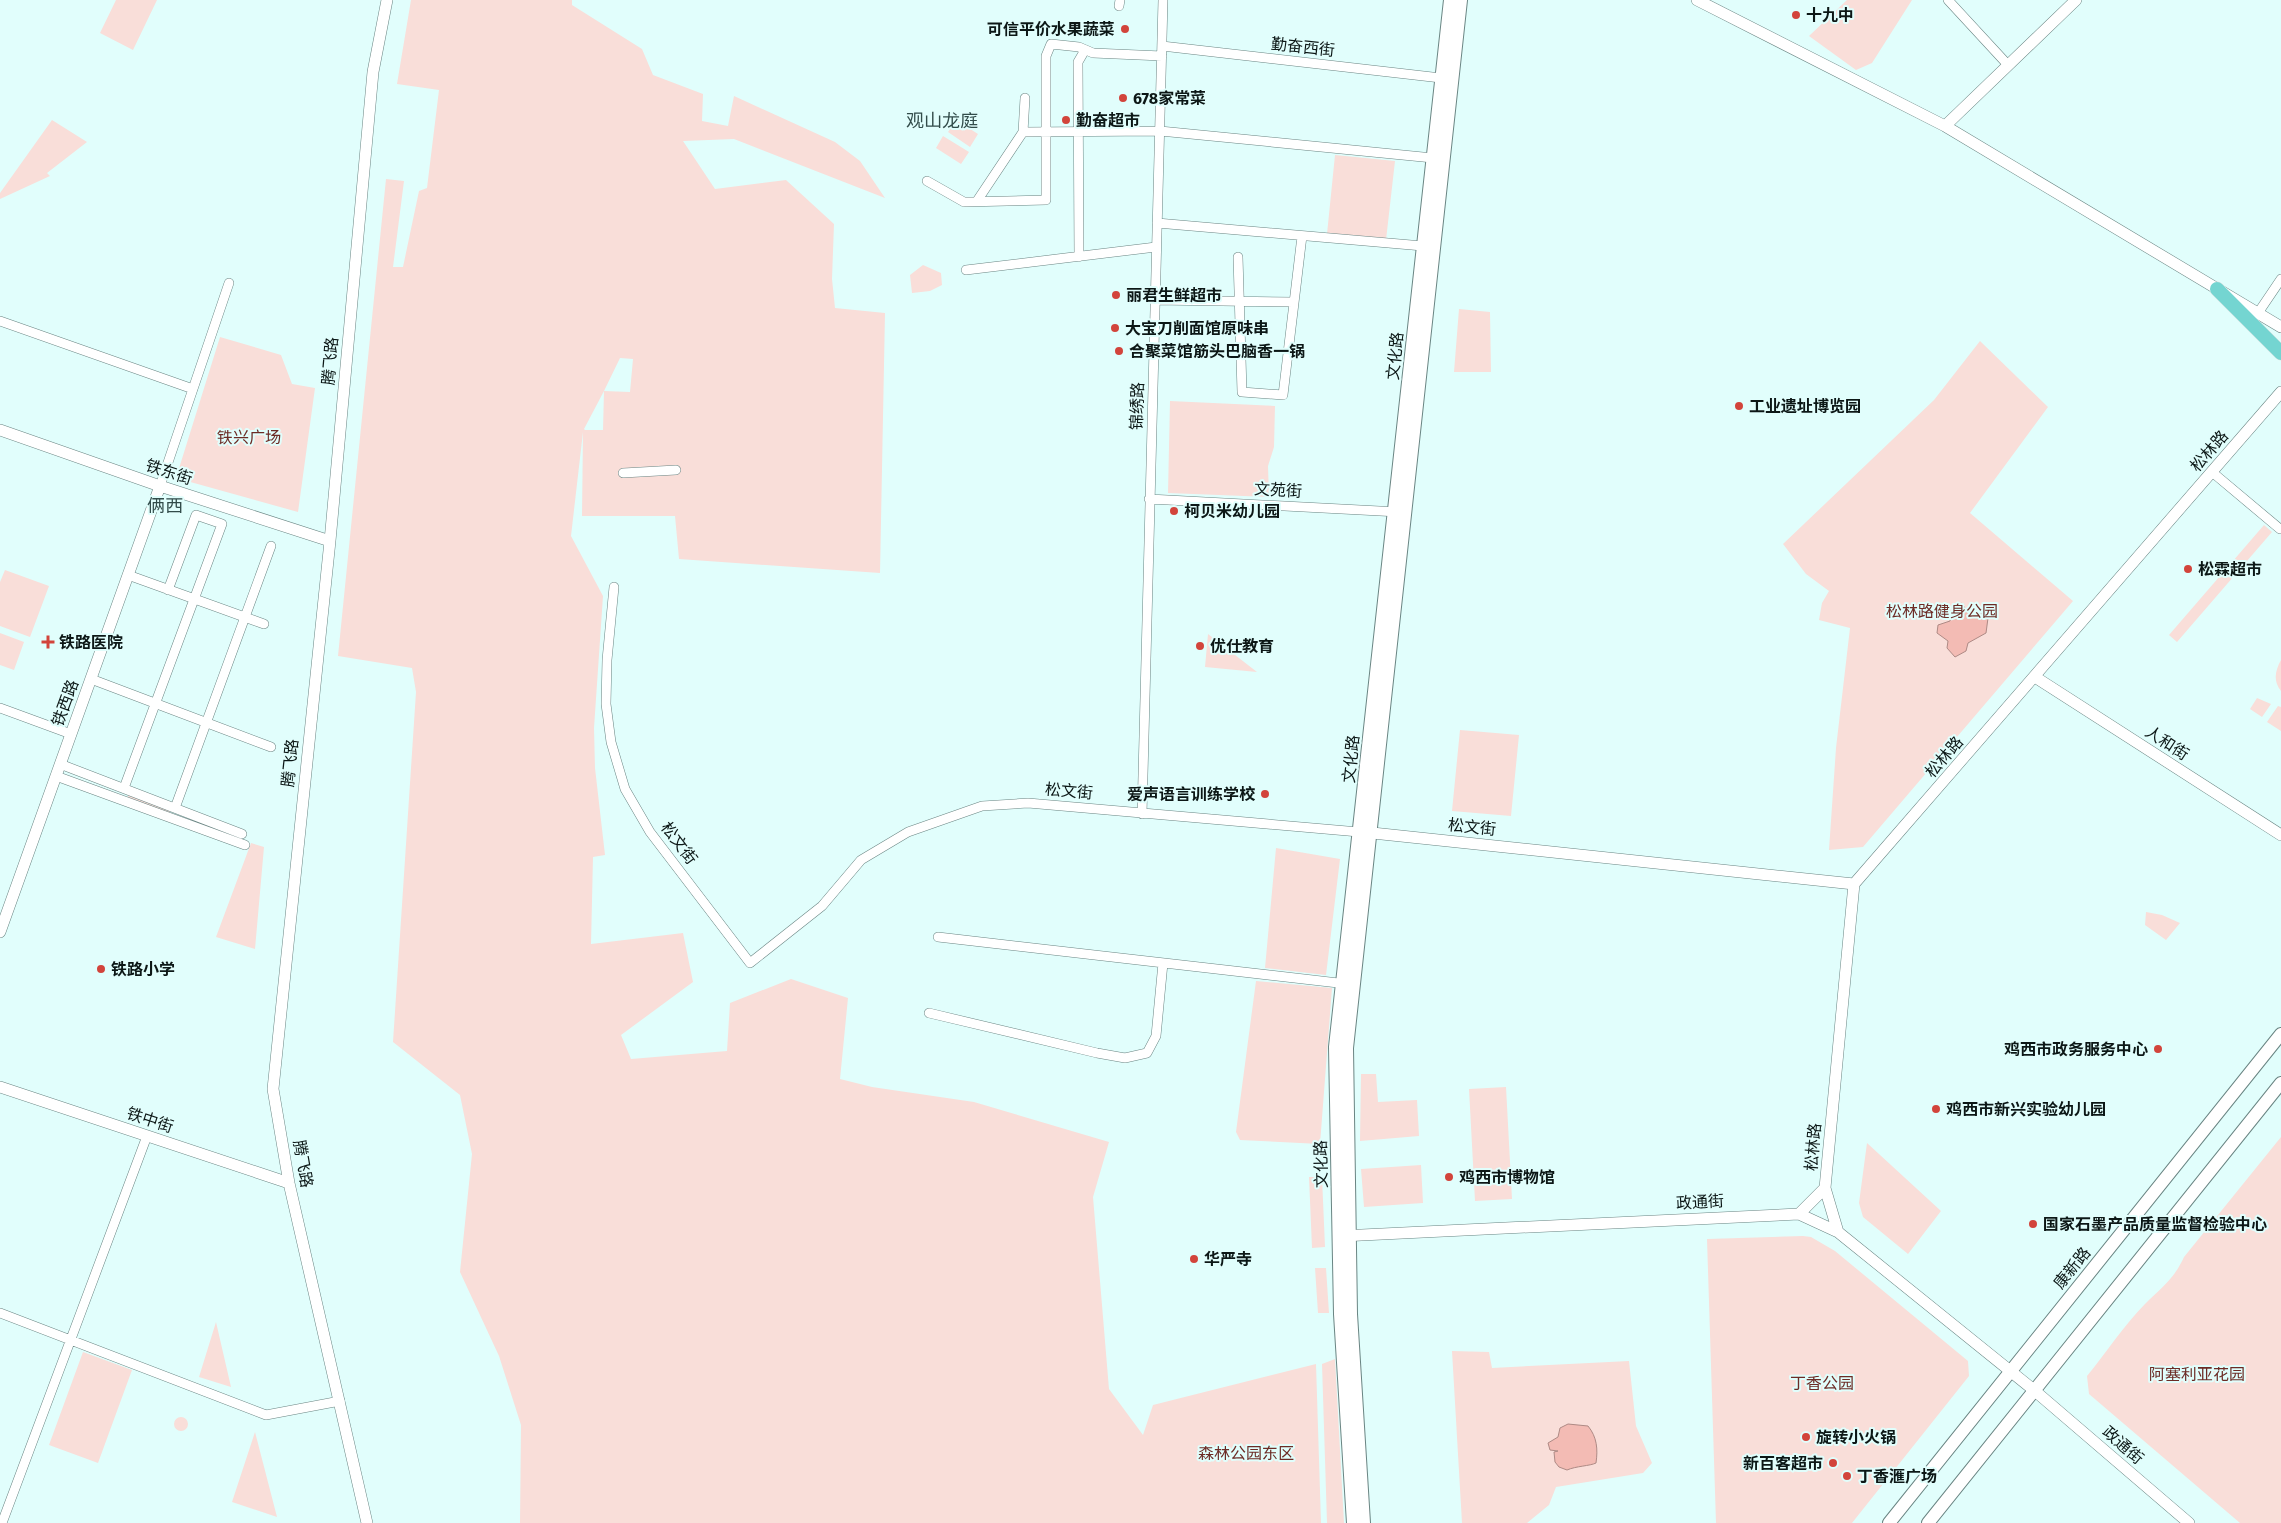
<svg xmlns="http://www.w3.org/2000/svg" width="2281" height="1523" viewBox="0 0 2281 1523" font-family="'Fira Sans','Noto Sans SC',sans-serif">
<style>
.green{fill:#f9ded9;fill-rule:evenodd}
.water{fill:#f3bbb4;stroke:#ae8a85}
.lines{fill:none;stroke-linecap:round;stroke-linejoin:round}
.minor-casing{stroke:#6a8583;stroke-width:10}
.tertiary-casing{stroke:#6a8583;stroke-width:12}
.secondary-casing{stroke:#6a8583;stroke-width:14}
.primary-casing{stroke:#e2e3e3;stroke-width:15}
.minor{stroke:#fff;stroke-width:9}
.tertiary{stroke:#fff;stroke-width:11}
.secondary{stroke:#fff;stroke-width:12}
.primary{stroke:#74d5d1;stroke-width:14}
.poi-dot{fill:#d2443b;stroke:#e1fefc;stroke-width:2}
.labels{text-anchor:middle;dominant-baseline:central;stroke-width:4;stroke-linejoin:round;paint-order:stroke}
.poi-label{font-size:16px;font-weight:bold;fill:#0c1716;stroke:#e1fefc;text-anchor:start}
.street-label{font-size:16px;fill:#0c1716;stroke:#e1fefc}
.park-label{font-size:16px;fill:#6c2b25;stroke:#e1fefc}
.neighbourhood-label{font-size:18px;fill:#324c4a;stroke:#e1fefc}
</style>
<rect width="100%" height="100%" fill="#e1fefc"/>
<path class="green" d="M116 0H157L133 50 100 33Z
M411 0H572V5L642 49 653 75 703 94 702 121 728 126 734 96 835 142 860 161 885 198 734 139 683 141 715 189 786 180 834 224 832 279 835 308 885 313 880 573 679 559 675 516H582L583 432 571 536 603 596 594 728 595 768 605 855 593 857 591 944 683 933 693 982 621 1035 631 1059 727 1051 730 1003 791 979 848 998 840 1079 872 1087 974 1102 1109 1142 1093 1197 1109 1389 1143 1435 1153 1405 1316 1364 1321 1523H520L521 1425 499 1356 460 1272 472 1154 460 1095 393 1042 416 692 412 668 338 656 386 179 404 181 393 267H403L419 191 427 188 439 90 397 84ZM620 358 633 359 630 392 604 391ZM604 391 603 430H585L584 429Z
M1847 0H1912L1872 63 1856 70 1809 36Z
M52 120 87 142 47 173 50 176 0 199V193Z
M956 120 978 134 970 147 948 132Z
M943 136 969 152 961 164 936 148Z
M1335 155 1395 161 1386 240 1327 234Z
M923 265 941 273 942 285 930 291 912 293 910 275Z
M1459 309 1490 312 1491 372H1454Z
M220 337 281 355 292 384 315 388 298 512 176 478Z
M1980 341 2048 407 1970 513 2073 601 1863 847 1829 850 1836 748 1850 628 1819 620 1822 603 1829 591 1806 574 1783 544 1934 400Z
M1170 401 1275 406 1274 447 1268 466 1269 497 1168 493Z
M2264 525 2272 532 2177 642 2169 635Z
M5 570 49 586 30 637 0 626V582Z
M0 633 24 642 14 670 0 665Z
M1208 634 1257 672 1205 667Z
M2281 660V691C2273 681 2275 671 2281 660Z
M2257 698 2271 704 2262 717 2250 709Z
M2278 706 2281 707V731L2267 722Z
M1460 730 1519 735 1511 816 1452 811Z
M129 794 171 809 169 814 127 798Z
M251 843 264 847 255 949 216 937Z
M1276 848 1340 859 1326 975 1265 968Z
M2146 912 2162 915 2180 923 2166 940 2145 925Z
M1256 981 1332 988 1320 1144 1240 1140 1236 1132Z
M1361 1074H1376L1378 1102 1417 1100 1419 1136 1360 1141Z
M1506 1087 1512 1199 1475 1201 1469 1089Z
M2281 1137V1523H2240L2089 1394 2087 1376C2106 1353 2124 1325 2145 1304 2162 1287 2174 1279 2184 1257Z
M1867 1143 1941 1211 1908 1254 1863 1217 1859 1203Z
M1421 1165 1423 1203 1364 1207 1361 1169Z
M1309 1177H1322L1325 1247 1312 1248Z
M1803 1236 1811 1237 1835 1251 1968 1361 1969 1376 1852 1523H1716L1707 1239Z
M1315 1268H1326L1329 1313H1318Z
M216 1322 231 1387 199 1377Z
M1452 1351 1489 1352 1492 1368 1629 1361 1636 1426 1652 1463 1643 1473 1556 1487 1549 1505 1527 1523H1462Z
M83 1352 132 1370 98 1463 49 1445Z
M1335 1359 1344 1523H1327L1322 1364Z
M174 1424a7 7 0 1 1 14 0a7 7 0 1 1-14 0Z
M255 1432 277 1517 232 1502Z"/>
<path class="water" d="M1962 603 1966 610 1972 607 1988 618 1986 633 1968 643 1966 651 1955 657 1947 648 1948 641 1937 633 1938 625 1950 621 1953 610Z
M1568 1424 1588 1426C1597 1437 1598 1449 1596 1463 1590 1466 1576 1466 1567 1470L1559 1467 1555 1462 1554 1452 1558 1451 1550 1450 1548 1443 1558 1437 1560 1428Z"/>
<g class="lines">
<g class="minor-casing">
<path id="minor" d="M1948 0 2008 65
M1119 6 1120 0
M1162 46 1441 78
M1025 98 1023 132 1160 131 1433 158
M927 181 964 202 1046 200V56L1051 44 1079 47 1093 53 1162 56
M977 201 1023 132
M1157 223 1423 246
M1079 257 1078 62 1085 50
M1238 257 1242 392 1283 395 1302 236
M966 270 1156 247
M1155 300 1294 302
M2258 313 2281 279
M0 321 193 389
M2212 472 2280 529
M623 473 676 470
M160 486 229 283
M1149 499 1399 512
M128 575 264 624
M614 587 607 660 606 704 611 742 625 789 650 832 750 963 822 906 861 860 908 832 982 806 1028 803 1359 832
M91 679 271 747
M0 708 71 734
M60 764 242 834
M56 776 245 845
M124 788 222 524 196 515 168 590
M175 808 271 546
M1142 814 1163 0
M938 937 1347 984
M929 1013 1097 1053 1125 1058 1147 1053 1156 1036 1163 963
M0 1313 266 1415 340 1401
M2 1523 147 1136"/>
</g>
<g class="tertiary-casing">
<path id="tertiary" d="M1697 0 1945 126 2281 327
M1945 126 2076 0
M0 430 160 486 330 541
M2035 677 2281 835
M1363 832 1854 884
M0 932 160 486
M0 1087 289 1183
M1825 1188 1838 1232
M1799 1214 1825 1188 1854 884 2281 392
M1341 1236 1799 1214 1838 1232 2035 1391 2189 1523
M367 1523 289 1183 273 1089 330 541 373 72 387 0"/>
</g>
<g class="secondary-casing">
<path id="secondary" d="M1353 1523 1340 1314 1335 1047 1450 0
M1364 1523 1351 1314 1347 1048 1461 0
M1889 1523 2281 1034
M1928 1523 2281 1083"/>
</g>
<g class="primary-casing">
<path id="primary" d="M2217 289 2281 353"/>
</g>
<use href="#minor" class="minor"/>
<use href="#tertiary" class="tertiary"/>
<use href="#secondary" class="secondary"/>
<use href="#primary" class="primary"/>
</g>
<g class="poi-dot">
<circle cx="1796" cy="15" r="5"/>
<circle cx="1125" cy="29" r="5"/>
<circle cx="1123" cy="98" r="5"/>
<circle cx="1066" cy="120" r="5"/>
<circle cx="1116" cy="295" r="5"/>
<circle cx="1115" cy="328" r="5"/>
<circle cx="1119" cy="351" r="5"/>
<circle cx="1739" cy="406" r="5"/>
<circle cx="1174" cy="511" r="5"/>
<circle cx="2188" cy="569" r="5"/>
<path d="M45.5 634.5h5v5h5v5h-5v5h-5v-5h-5v-5h5z"/>
<circle cx="1200" cy="646" r="5"/>
<circle cx="1265" cy="794" r="5"/>
<circle cx="101" cy="969" r="5"/>
<circle cx="2158" cy="1049" r="5"/>
<circle cx="1936" cy="1109" r="5"/>
<circle cx="1449" cy="1177" r="5"/>
<circle cx="2033" cy="1224" r="5"/>
<circle cx="1194" cy="1259" r="5"/>
<circle cx="1806" cy="1437" r="5"/>
<circle cx="1833" cy="1463" r="5"/>
<circle cx="1847" cy="1476" r="5"/>
</g>
<g class="labels">
<g class="poi-label">
<text x="1806" y="15">十九中</text>
<text x="1115" y="29" text-anchor="end">可信平价水果蔬菜</text>
<text x="1133" y="98">678家常菜</text>
<text x="1076" y="120">勤奋超市</text>
<text x="1126" y="295">丽君生鲜超市</text>
<text x="1125" y="328">大宝刀削面馆原味串</text>
<text x="1129" y="351">合聚菜馆筋头巴脑香一锅</text>
<text x="1749" y="406">工业遗址博览园</text>
<text x="1184" y="511">柯贝米幼儿园</text>
<text x="2198" y="569">松霖超市</text>
<text x="59" y="642">铁路医院</text>
<text x="1210" y="646">优仕教育</text>
<text x="1255" y="794" text-anchor="end">爱声语言训练学校</text>
<text x="111" y="969">铁路小学</text>
<text x="2148" y="1049" text-anchor="end">鸡西市政务服务中心</text>
<text x="1946" y="1109">鸡西市新兴实验幼儿园</text>
<text x="1459" y="1177">鸡西市博物馆</text>
<text x="2043" y="1224">国家石墨产品质量监督检验中心</text>
<text x="1204" y="1259">华严寺</text>
<text x="1816" y="1437">旋转小火锅</text>
<text x="1823" y="1463" text-anchor="end">新百客超市</text>
<text x="1857" y="1476">丁香滙广场</text>
</g>
<g class="street-label">
<text transform="translate(1303 47) rotate(6)">勤奋西街</text>
<text transform="translate(1395 356) rotate(-84)">文化路</text>
<text transform="translate(330 361) rotate(-85)">腾飞路</text>
<text transform="translate(1137 406) rotate(-88)">锦绣路</text>
<text transform="translate(2209 451) rotate(-49)">松林路</text>
<text transform="translate(169 472) rotate(18)">铁东街</text>
<text transform="translate(1278 490) rotate(3)">文苑街</text>
<text transform="translate(65 703) rotate(-70)">铁西路</text>
<text transform="translate(2167 743) rotate(33)">人和街</text>
<text transform="translate(1944 757) rotate(-49)">松林路</text>
<text transform="translate(1351 759) rotate(-84)">文化路</text>
<text transform="translate(290 763) rotate(-84)">腾飞路</text>
<text transform="translate(1069 791) rotate(5)">松文街</text>
<text transform="translate(1472 827) rotate(6)">松文街</text>
<text transform="translate(679 843) rotate(53)">松文街</text>
<text transform="translate(150 1120) rotate(18)">铁中街</text>
<text transform="translate(1813 1147) rotate(-85)">松林路</text>
<text transform="translate(303 1164) rotate(80)">腾飞路</text>
<text transform="translate(1321 1164) rotate(-91)">文化路</text>
<text transform="translate(1700 1202) rotate(-3)">政通街</text>
<text transform="translate(2072 1268) rotate(-51)">康新路</text>
<text transform="translate(2123 1445) rotate(41)">政通街</text>
</g>
<g class="park-label">
<text x="249" y="437">铁兴广场</text>
<text x="1942" y="611">松林路健身公园</text>
<text x="2197" y="1374">阿塞利亚花园</text>
<text x="1822" y="1383">丁香公园</text>
<text x="1246" y="1453">森林公园东区</text>
</g>
<g class="neighbourhood-label">
<text x="942" y="121">观山龙庭</text>
<text x="165" y="506">俩西</text>
</g>
</g>
</svg>
